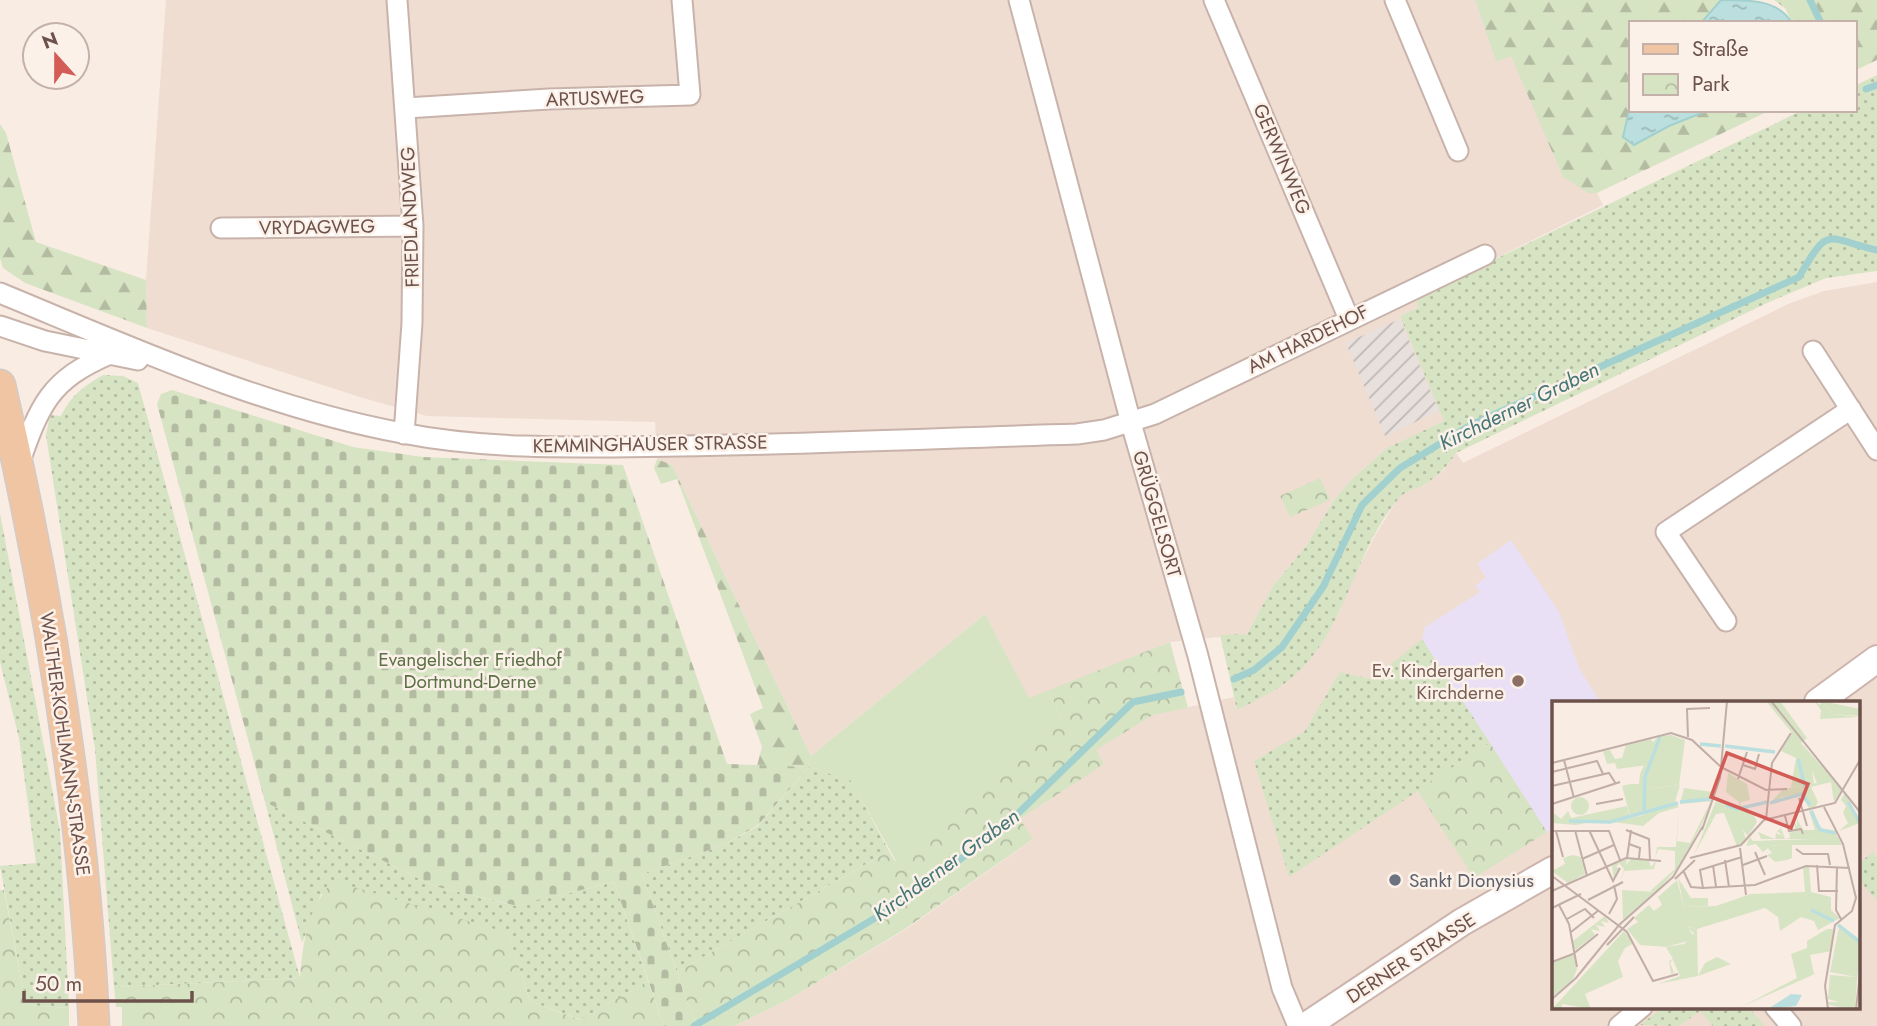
<svg xmlns="http://www.w3.org/2000/svg" width="1877" height="1026" viewBox="0 0 1877 1026" font-family="Jost,sans-serif">
<style>
.residential{fill:#efddd2;fill-rule:evenodd}
.industrial{fill:url(#industrial-furrows)}
.education{fill:#e9e0f5}
.grass{fill:url(#grass-dots)}
.forest{fill:url(#forest-firs)}
.cemetery{fill:url(#cemetery-stones)}
.park{fill:url(#park-crowns)}
.garden{fill:#d7e4c4}
.water{fill:url(#water-ripples);stroke:#a2d0ce;stroke-width:2}
.lines{fill:none;stroke-linecap:round;stroke-linejoin:round}
.stream{stroke:#a2d0ce;stroke-width:7}
.street-casing{stroke:#c8b3ab;stroke-width:23}
.secondary-casing{stroke:#cdb4ac;stroke-width:30}
.primary-casing{stroke:#d3cbc9;stroke-width:33}
.street{stroke:#fff;stroke-width:19}
.secondary{stroke:#fff;stroke-width:26}
.primary{stroke:#f0c5a3;stroke-width:30}
.education-dot{fill:#8d6e63;stroke:#fcf1e8;stroke-width:2.5}
.worship-dot{fill:#6b7280;stroke:#fcf1e8;stroke-width:2.5}
.labels{text-anchor:middle;dominant-baseline:central;stroke-width:5;stroke-linejoin:round;paint-order:stroke}
.street-label{font-size:19px;fill:#6d524c;stroke:#fcf1e8}
.park-label{font-size:19px;fill:#5b7146;stroke:#fcf1e8}
.education-label{font-size:19px;fill:#785e54;stroke:#fcf1e8;text-anchor:end}
.worship-label{font-size:19px;fill:#5b616d;stroke:#fcf1e8;text-anchor:start}
.water-label{font-size:21px;font-style:italic;fill:#467777;stroke:#fcf1e8}
.inset-river{fill:none;stroke:#badfde;stroke-width:3.5}
.inset-road{fill:none;stroke:#c1aea7;stroke-width:2}
.view{fill:#d45c57;fill-opacity:0.15;stroke:#d45c57;stroke-width:3.5}
.inset-edge{fill:none;stroke:#6d524c;stroke-width:3.5}
</style>
<defs>
<pattern id="industrial-furrows" width="10" height="10" patternUnits="userSpaceOnUse" patternTransform="scale(1.75)"><rect width="10" height="10" fill="#e8e0dd"/><path d="M-1 1l2-2M0 10L10 0M9 11l2-2" fill="none" stroke="#c0b8b5"/></pattern>
<pattern id="grass-dots" width="8" height="8" patternUnits="userSpaceOnUse" patternTransform="scale(1.75)"><rect width="8" height="8" fill="#d7e4c4"/><path d="M2 2h.1M6 6h.1" fill="none" stroke="#b3bba1" stroke-width="1.8" stroke-linecap="round"/></pattern>
<pattern id="forest-firs" width="22" height="20" patternUnits="userSpaceOnUse" patternTransform="scale(1.75)"><rect width="22" height="20" fill="#d7e4c4"/><path d="M5 1l3.5 6h-7zM16 11l3.5 6h-7z" fill="#b3bba1"/></pattern>
<pattern id="cemetery-stones" width="16" height="16" patternUnits="userSpaceOnUse" patternTransform="scale(1.75)"><rect width="16" height="16" fill="#d7e4c4"/><path d="M2 7V4a2 2 0 0 1 4 0v3zM10 15v-3a2 2 0 0 1 4 0v3z" fill="#b3bba1"/></pattern>
<pattern id="park-crowns" width="20" height="18" patternUnits="userSpaceOnUse" patternTransform="scale(1.75)"><rect width="20" height="18" fill="#d7e4c4"/><path d="M2 6a3 3 0 1 1 6 0M12 15a3 3 0 1 1 6 0" fill="none" stroke="#b3bba1"/></pattern>
<pattern id="water-ripples" width="26" height="14" patternUnits="userSpaceOnUse" patternTransform="scale(1.75)"><rect width="26" height="14" fill="#badfde"/><path d="M2 4q2-2 4 0t4 0M15 11q2-2 4 0t4 0" fill="none" stroke="#9bb7b6"/></pattern>
</defs>
<rect width="100%" height="100%" fill="#f9ece3"/>
<path class="residential" d="M166 0H1475L1496 62 1511 55 1537 113 1588 193H1597L1603 205 1416 298 1419 307 1400 316 1445 421 1387 448 1353 478 1334 500 1306 546 1273 586 1247 634 1170 642 1029 699 985 614 811 756 672 465 657 459 655 422 427 416 363 398 147 328 146 280Z
M1877 282V1026H734L786 1001 905 930 1032 840 1020 819 1103 764 1095 750 1153 715 1234 697 1237 709 1312 657 1340 611 1345 594 1376 534 1400 495 1424 485 1444 470 1456 453 1463 463 1788 304 1824 291ZM1553 702H1858V1007H1553Z"/>
<path class="industrial" d="M1400 319 1439 411 1385 436 1346 343Z"/>
<path class="education" d="M1511 540 1559 612 1579 668 1600 702H1553V829L1547 832 1422 639 1425 627 1480 592 1475 586 1486 577 1477 564Z"/>
<path class="grass" d="M1877 75V271L1826 278 1767 303 1456 453C1447 467 1437 477 1422 486 1415 489 1404 492 1399 498 1353 552 1347 630 1293 677 1276 691 1257 700 1237 710L1220 635 1247 634 1273 586 1306 546 1334 500 1353 478 1387 448 1444 421 1400 316 1419 307 1415 298 1803 110H1854V86Z
M103 375 123 376 138 383 300 978 114 987 95 749 46 435 50 415 61 416C70 396 84 386 103 375Z
M0 513 60 831 69 1008 26 1005 0 866 36 863 19 738 0 662Z
M1422 639 1490 743 1289 877 1254 761 1304 732 1340 672 1372 679Z
M809 767 851 780 889 851 677 972 642 874 724 845 758 826Z
M265 802 434 886 516 906 614 882 648 981 581 1020 530 1001 508 933 321 894 302 943Z
M1873 852 1877 857V901L1858 879V864Z
M1664 1007H1748L1765 1026H1713L1700 1011 1679 1026 1640 1025Z"/>
<path class="forest" d="M1475 0H1721L1701 23H1630V106L1623 137 1634 145 1669 126 1709 110H1771L1597 193H1588L1563 177 1511 56 1496 62Z
M1774 0H1877V60L1854 71V23H1792L1785 8Z
M0 124 6 133 36 242 146 280 147 328 25 283 3 268 0 258Z
M657 459 672 465 811 756 809 767 757 766 762 747 750 714 763 708 677 479 661 484 654 468Z"/>
<path class="cemetery" d="M172 390 353 447 423 457 623 465 727 764 809 767 758 825 724 845 642 874 696 1026H664L614 882 517 906 434 886 265 802 157 404 161 394Z"/>
<path class="park" d="M1320 478 1330 500 1290 517 1280 496Z
M1170 642 1188 708 1153 715 1096 750 1104 764 1020 819 1033 839 905 929 786 1001 734 1026H696L677 972 889 851 895 861 1061 719 1049 690Z
M1490 743 1547 832 1474 878 1417 790Z
M334 881 508 933 530 1001 580 1020 648 981 664 1026H122V1007H116L114 987 300 978C303 943 307 906 334 881Z
M0 890H4L26 1005 69 1008V1026H0Z"/>
<path class="garden" d="M985 614 1029 698 1049 690 1061 719C1010 773 959 821 896 861L851 781 809 767 811 756Z"/>
<path class="water" d="M1721 0C1752 0 1778 0 1792 23H1701Z
M1630 106V110H1709L1669 126 1634 145 1623 137Z"/>
<g class="lines">
<path class="stream" d="M1810 0 1821 23
M1866 89 1877 85
M1234 679 1254 670 1282 647 1323 587 1362 505 1400 468 1471 425 1799 277C1830 224 1824 238 1877 250
M694 1026 897 905 1002 829 1133 702 1181 692"/>
<g class="street-casing">
<path id="street" d="M397 0 413 226 412 323 404 434
M1019 0 1131 423 1198 656 1282 988 1298 1026
M1214 0 1349 319
M1395 0 1458 151
M406 108 549 99 690 95 682 0
M221 228 413 226
M0 293C131 347 262 407 402 433 493 451 587 447 679 446 812 444 944 438 1077 434L1104 430 1155 414 1485 255
M0 326 45 341 138 360
M1813 351 1877 450
M19 464C40 405 49 380 110 354
M1726 621 1666 532 1851 409
M1775 1007 1791 1026
M1619 1026 1642 1007"/>
</g>
<g class="secondary-casing">
<path id="secondary" d="M1818 702 1877 659
M1306 1026 1462 922 1553 870"/>
</g>
<g class="primary-casing">
<path id="primary" d="M0 385C49 596 84 809 94 1026"/>
</g>
<use href="#street" class="street"/>
<use href="#secondary" class="secondary"/>
<use href="#primary" class="primary"/>
</g>
<circle class="education-dot" cx="1518" cy="681" r="7"/>
<circle class="worship-dot" cx="1395" cy="880" r="7"/>
<g class="labels">
<g class="street-label">
<text transform="translate(595 98) rotate(-2)">ARTUSWEG</text>
<text transform="translate(1282 159) rotate(67)">GERWINWEG</text>
<text transform="translate(410 217) rotate(-92)">FRIEDLANDWEG</text>
<text transform="translate(317 227) rotate(-1)">VRYDAGWEG</text>
<text transform="translate(1308 339) rotate(-26)">AM HARDEHOF</text>
<text transform="translate(650 444) rotate(-1)">KEMMINGHAUSER STRASSE</text>
<text transform="translate(1157 514) rotate(74)">GRÜGGELSORT</text>
<text transform="translate(65 744) rotate(82)">WALTHER-KOHLMANN-STRASSE</text>
<text transform="translate(1411 958) rotate(-33)">DERNER STRASSE</text>
</g>
<g class="park-label">
<text x="470" y="659">Evangelischer Friedhof<tspan x="470" dy="22">Dortmund-Derne</tspan></text>
</g>
<g class="education-label">
<text x="1504" y="670">Ev. Kindergarten<tspan x="1504" dy="22">Kirchderne</tspan></text>
</g>
<g class="worship-label">
<text x="1409" y="880">Sankt Dionysius</text>
</g>
<g class="water-label">
<text transform="translate(1519 406) rotate(-26)">Kirchderner Graben</text>
<text transform="translate(946 865) rotate(-36)">Kirchderner Graben</text>
</g>
</g>
<g transform="translate(1552 701)">
<rect width="308" height="308" fill="#f9ece3"/>
<path d="M262 0 268 4 270 0 281 13 308 16 268 18 269 9ZM119 34 133 39 127 84 96 88V73L109 35ZM107 35 96 64 65 68 63 62 55 63 51 50 58 49 63 58 70 57 74 44 98 38 101 41ZM249 42 291 89 282 101 279 81 259 86 266 101 263 106 257 107 249 94 230 96 217 103 231 88 265 82ZM78 83H88L91 112 87 114 78 115 70 85ZM293 91 308 122 287 130 296 122 291 112 294 105 289 99ZM159 100 157 110 126 167 104 191 98 190 123 168V150L106 148 103 158 105 146H124L127 104 125 140 138 142ZM261 109 268 127 284 130 285 136 266 134 261 138H209L206 131 223 138 224 132 231 135 225 130 229 127 233 138 238 137 237 132 250 128 239 130 237 127 243 128 242 120 245 125V118L251 129H263L257 110ZM240 143V157L235 159 223 161 215 154 220 152 214 145ZM75 158 74 164 79 158 97 160 99 166 104 160 102 168 72 170 68 181 72 168 67 162 64 166 67 167 62 179 60 164ZM126 177 139 197H156V205L132 206ZM53 215 57 222 49 220 53 226 44 224 48 230 39 228 43 234 23 249 21 240ZM133 225 145 228 146 275 106 283 128 275 121 259 118 261 122 272 119 273 117 260 121 258 114 246 132 243 142 232Z" fill="#d7e4c4"/>
<path d="M214 0H228L255 37 249 42 259 60 262 84 239 86 244 57 229 50 240 32ZM270 0 308 8V15L281 13ZM107 35 96 88 128 84 123 101 127 106 107 112 91 125 47 119 24 124 0 122 2 112 9 118 16 110 19 117 75 105 78 117 92 114 85 101 88 73 93 62 97 63ZM164 100 187 107 185 145 172 112 164 113 142 154ZM267 132 286 136 290 144H220L211 151 204 143 194 145 198 136 201 140 261 138ZM257 165 259 191 279 196V209L288 217 266 229 262 220 249 216 228 230 226 216 213 207 145 228 135 225 143 238 114 246 88 244 75 228 86 221 82 217 97 204 102 210 110 204 106 196 125 179 132 206 164 205 199 193 253 191 251 166ZM287 226 308 243 303 307 299 308 277 304 276 301H287L276 298 278 274 304 276 278 271ZM275 228H281L280 250 258 254 262 273 276 267 189 306 245 277 239 253 255 247V240ZM72 230 82 242 73 247 66 260 71 276 33 293 39 308 10 303V308H0ZM165 256 179 263 146 275 153 262Z" fill="#d7e4c4"/>
<path d="M176 72 195 83 198 99 189 101 188 108 201 112 205 121 196 135 191 129 194 139 185 145 174 113 187 109V101L174 91Z" fill="#d7e4c4"/>
<path d="M132 87 161 91V100L128 103ZM21 154 29 156 33 173 16 182 0 170 13 163 11 157Z" fill="#d7e4c4"/>
<path d="M19 105a9 9 0 1 1 18 0a9 9 0 1 1-18 0ZM70 189 103 191 71 219ZM22 254 25 268 20 280 0 296V262Z" fill="#d7e4c4"/>
<path d="M239 293 250 294 244 305 216 308Z" fill="#badfde"/>
<path class="inset-river" d="M148 43 169 45M173 45 223 51M246 58 253 86M128 101 158 98M296 101 308 122M218 102 250 93 258 104M174 104 185 108 215 101M92 110 93 76 108 36M259 110 268 129 284 132M17 120 58 121 126 102M259 209 282 220M286 224 308 241"/>
<path class="inset-road" d="M219 0 308 111M136 36 135 8 158 7M12 59 22 97M0 62 119 32 140 39 169 66M191 64 203 68 207 53M169 66 214 89 235 88M0 71 45 60 51 73M186 78 195 51M0 85 57 72 64 83M247 97 255 125M0 103 68 81M44 103 71 98M272 106 291 143 304 197 300 210 283 224 273 285 276 308M233 115 237 130 249 128 251 133M214 118 220 62 239 32M23 129 35 175M37 129 61 180 68 167M74 129 97 138 98 159M150 129 168 77 175 0M0 130H57L68 159M4 130 11 156M77 143 88 147 87 157M188 147 194 194M244 148 251 153H276L278 164M203 151 213 174M75 157 79 129M138 157 189 144 212 119 283 102 308 59M30 158 62 144M173 159 177 186M161 164 164 186M191 164 215 155M265 164 267 190H286M285 166 284 209 289 218M131 169 139 186 151 187 203 184 254 165 298 167M0 175 75 231 101 280 126 273M123 178 143 159M151 187 148 169 190 156M0 190 74 157 109 160M36 199 71 181M7 204 17 223 25 266M0 207 29 193M57 213 65 198 62 184M15 218 33 208 42 217M19 231 47 209M55 244 82 216M0 261 21 253 46 233M0 298 24 277 67 224 121 176 151 125M304 308 308 273"/>
<path class="view" d="M175 52 256 83 239 127 159 96Z"/>
<rect width="308" height="308" class="inset-edge"/>
</g>
<rect x="1629" y="21" width="228" height="91" fill="#fcf1e8" stroke="#c3b1aa" stroke-width="2"/>
<rect x="1643" y="44" width="35" height="10" fill="#f0c5a3" stroke="#c3b1aa" stroke-width="2"/>
<text x="1692" y="56" font-size="21" fill="#6d524c">Straße</text>
<rect x="1643" y="74" width="35" height="21" fill="url(#park-crowns)" stroke="#c3b1aa" stroke-width="2"/>
<text x="1692" y="91" font-size="21" fill="#6d524c">Park</text>
<g transform="translate(56 56) rotate(339)"><circle r="33" fill="#fcf1e8" stroke="#c3b1aa" stroke-width="2"/>
<path d="M0-5L12 26L0 18L-12 26Z" fill="#d45c57"/>
<text y="-10" font-size="19" font-weight="bold" text-anchor="middle" fill="#6d524c">N</text>
</g>
<path d="M24 991v10h168v-10" fill="none" stroke="#6d524c" stroke-width="3.5"/>
<text x="35" y="991" font-size="21" fill="#6d524c" stroke="#fcf1e8" stroke-width="5" paint-order="stroke">50 m</text>
</svg>
